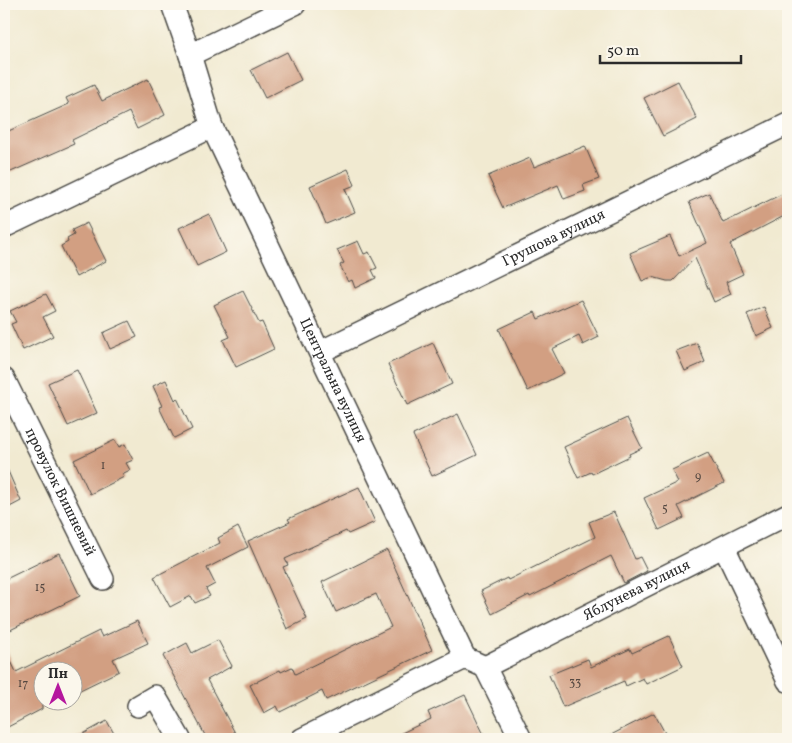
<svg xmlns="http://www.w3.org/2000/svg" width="792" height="743" viewBox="0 0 792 743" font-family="Vollkorn,serif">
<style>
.building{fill:#d29f82}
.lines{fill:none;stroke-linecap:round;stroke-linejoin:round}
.minor-casing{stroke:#494844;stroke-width:24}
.minor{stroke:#fff;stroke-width:21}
.labels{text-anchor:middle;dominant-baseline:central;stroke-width:4;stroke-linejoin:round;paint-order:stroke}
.number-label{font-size:12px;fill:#554841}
.street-label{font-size:15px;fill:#2b2b2b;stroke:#fbf7ec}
</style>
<rect width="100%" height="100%" fill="#fbf7ec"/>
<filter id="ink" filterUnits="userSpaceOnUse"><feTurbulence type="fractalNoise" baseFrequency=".02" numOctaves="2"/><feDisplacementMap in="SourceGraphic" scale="10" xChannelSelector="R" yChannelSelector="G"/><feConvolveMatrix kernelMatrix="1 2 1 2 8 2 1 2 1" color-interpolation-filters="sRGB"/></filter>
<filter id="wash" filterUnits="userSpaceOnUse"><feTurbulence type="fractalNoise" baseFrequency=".0096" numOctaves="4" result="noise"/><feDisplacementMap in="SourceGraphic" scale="20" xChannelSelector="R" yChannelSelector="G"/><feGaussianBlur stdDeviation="1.12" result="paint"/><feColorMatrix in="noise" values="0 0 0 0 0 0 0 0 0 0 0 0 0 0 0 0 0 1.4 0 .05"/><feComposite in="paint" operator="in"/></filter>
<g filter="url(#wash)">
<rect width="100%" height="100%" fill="#f1ead1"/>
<g id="blocks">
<path class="building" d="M287 52 301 80 265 98 251 70Z
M148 79 165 115 137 129 129 112 72 140 74 144 4 175V133L69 104 66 98 94 85 102 101Z
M678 81 697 119 663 136 644 98Z
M585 146 599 179 583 185 585 191 564 199 558 185 503 208 488 176 530 158 534 167Z
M348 169 355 185 345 189 355 212 326 224 310 186Z
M788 191V214L730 244 743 274 726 282 731 294 714 302 695 258 673 281H667L652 277 642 281 630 253 670 236 679 256 707 243 689 202 709 193 723 223Z
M209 214 226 252 197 266 179 228Z
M87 223 106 261 76 277 61 246 68 242 67 239 74 235 72 230Z
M358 241 364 254 369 252 377 268 372 270 376 278 355 288 352 280 348 282 340 265 344 263 337 250Z
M243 291 259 323 262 322 274 349 236 367 223 340 230 337 214 305Z
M46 294 55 311 43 317 53 336 23 350 11 324 16 322 10 311Z
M581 300 599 337 583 345 579 336 552 349 564 373 528 391 499 329 535 312 538 319Z
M764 307 773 328 756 336 747 314Z
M129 321 137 337 110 349 103 333Z
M433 343 452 384 407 405 388 364Z
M697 343 705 362 685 371 676 351Z
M77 370 97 413 68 426 48 383Z
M166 380 175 400 177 398 192 429 174 438 159 407 162 406 153 386Z
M458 414 477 455 432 476 413 435Z
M627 418 642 448 629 454 630 456 592 474 591 472 578 478 564 447Z
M115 440 119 447 125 444 133 460 126 463 130 470 122 474 124 477 90 494 74 460Z
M708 453 724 483 678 506 684 518 659 530 644 498 678 482 672 470Z
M4 462 21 501 4 510Z
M359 487 375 522 348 534 346 531 285 559 288 565 283 567 307 619 287 629 248 541 290 522 288 519Z
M614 512 635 559 640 557 647 571 624 583 611 556 530 597 529 595 492 614 481 591 507 578 508 580 595 537 589 522Z
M238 527 248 547 207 568 215 584 206 589 210 596 195 603 191 596 170 607 154 577 220 543 218 538Z
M387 550 432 650 326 700 322 691 280 712 277 706 264 713 250 685 280 670 281 672 292 667 295 674 391 627 376 594 336 612 322 582Z
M59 553 80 596 4 633V580Z
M137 621 148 643 113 659 119 671 72 694V670H42V709L4 729V646L16 672 99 631 102 637Z
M669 636 683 666 646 684 643 678 626 686 624 681 563 707 549 675 588 659 591 667 630 649 632 653Z
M218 640 232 666 207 680 235 733 224 739H207L163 656 187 643 192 653Z
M465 695 486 739H389L431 719 428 712Z
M654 713 666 735 657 739H603Z
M107 721 117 739H74Z"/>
</g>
</g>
<g filter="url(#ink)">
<use href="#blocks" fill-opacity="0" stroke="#494844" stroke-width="1"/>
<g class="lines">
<g class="minor-casing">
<g id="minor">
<path id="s1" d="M172 4 190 55 212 127 465 658 485 667 521 739"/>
<path d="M190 55 295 4"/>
<path d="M4 227 212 127"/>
<path id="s2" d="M320 352 788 124"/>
<path id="s3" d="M4 379 103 579"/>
<path d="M724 547 788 681"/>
<path id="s4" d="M485 667 788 514"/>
<path d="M138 706 155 696 180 739"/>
<path d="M302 739 465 658"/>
</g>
</g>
<use href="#minor" class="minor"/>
</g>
</g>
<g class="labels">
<g class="number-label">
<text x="103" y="466">1</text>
<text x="698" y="477">9</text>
<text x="665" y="509">5</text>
<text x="40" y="588">15</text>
<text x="575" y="683">33</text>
<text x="23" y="684">17</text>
</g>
<g class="street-label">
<text stroke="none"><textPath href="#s2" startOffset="260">Грушова вулиця</textPath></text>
<text stroke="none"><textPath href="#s1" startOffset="410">Центральна вулиця</textPath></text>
<text stroke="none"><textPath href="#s3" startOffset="126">провулок Вишневий</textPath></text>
<text stroke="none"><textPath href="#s4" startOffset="170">Яблунева вулиця</textPath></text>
</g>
</g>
<rect width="792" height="743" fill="none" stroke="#fbf7ec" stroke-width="20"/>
<g transform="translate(58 686)"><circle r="24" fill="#fbf7ec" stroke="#a8a59f"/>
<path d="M0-4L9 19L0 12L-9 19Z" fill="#b5179e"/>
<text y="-8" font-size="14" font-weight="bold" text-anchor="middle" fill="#2b2b2b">Пн</text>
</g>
<path d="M600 55v8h141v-8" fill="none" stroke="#2b2b2b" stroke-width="2.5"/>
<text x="607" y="55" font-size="15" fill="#2b2b2b" stroke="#fbf7ec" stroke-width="4" paint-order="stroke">50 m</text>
</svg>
